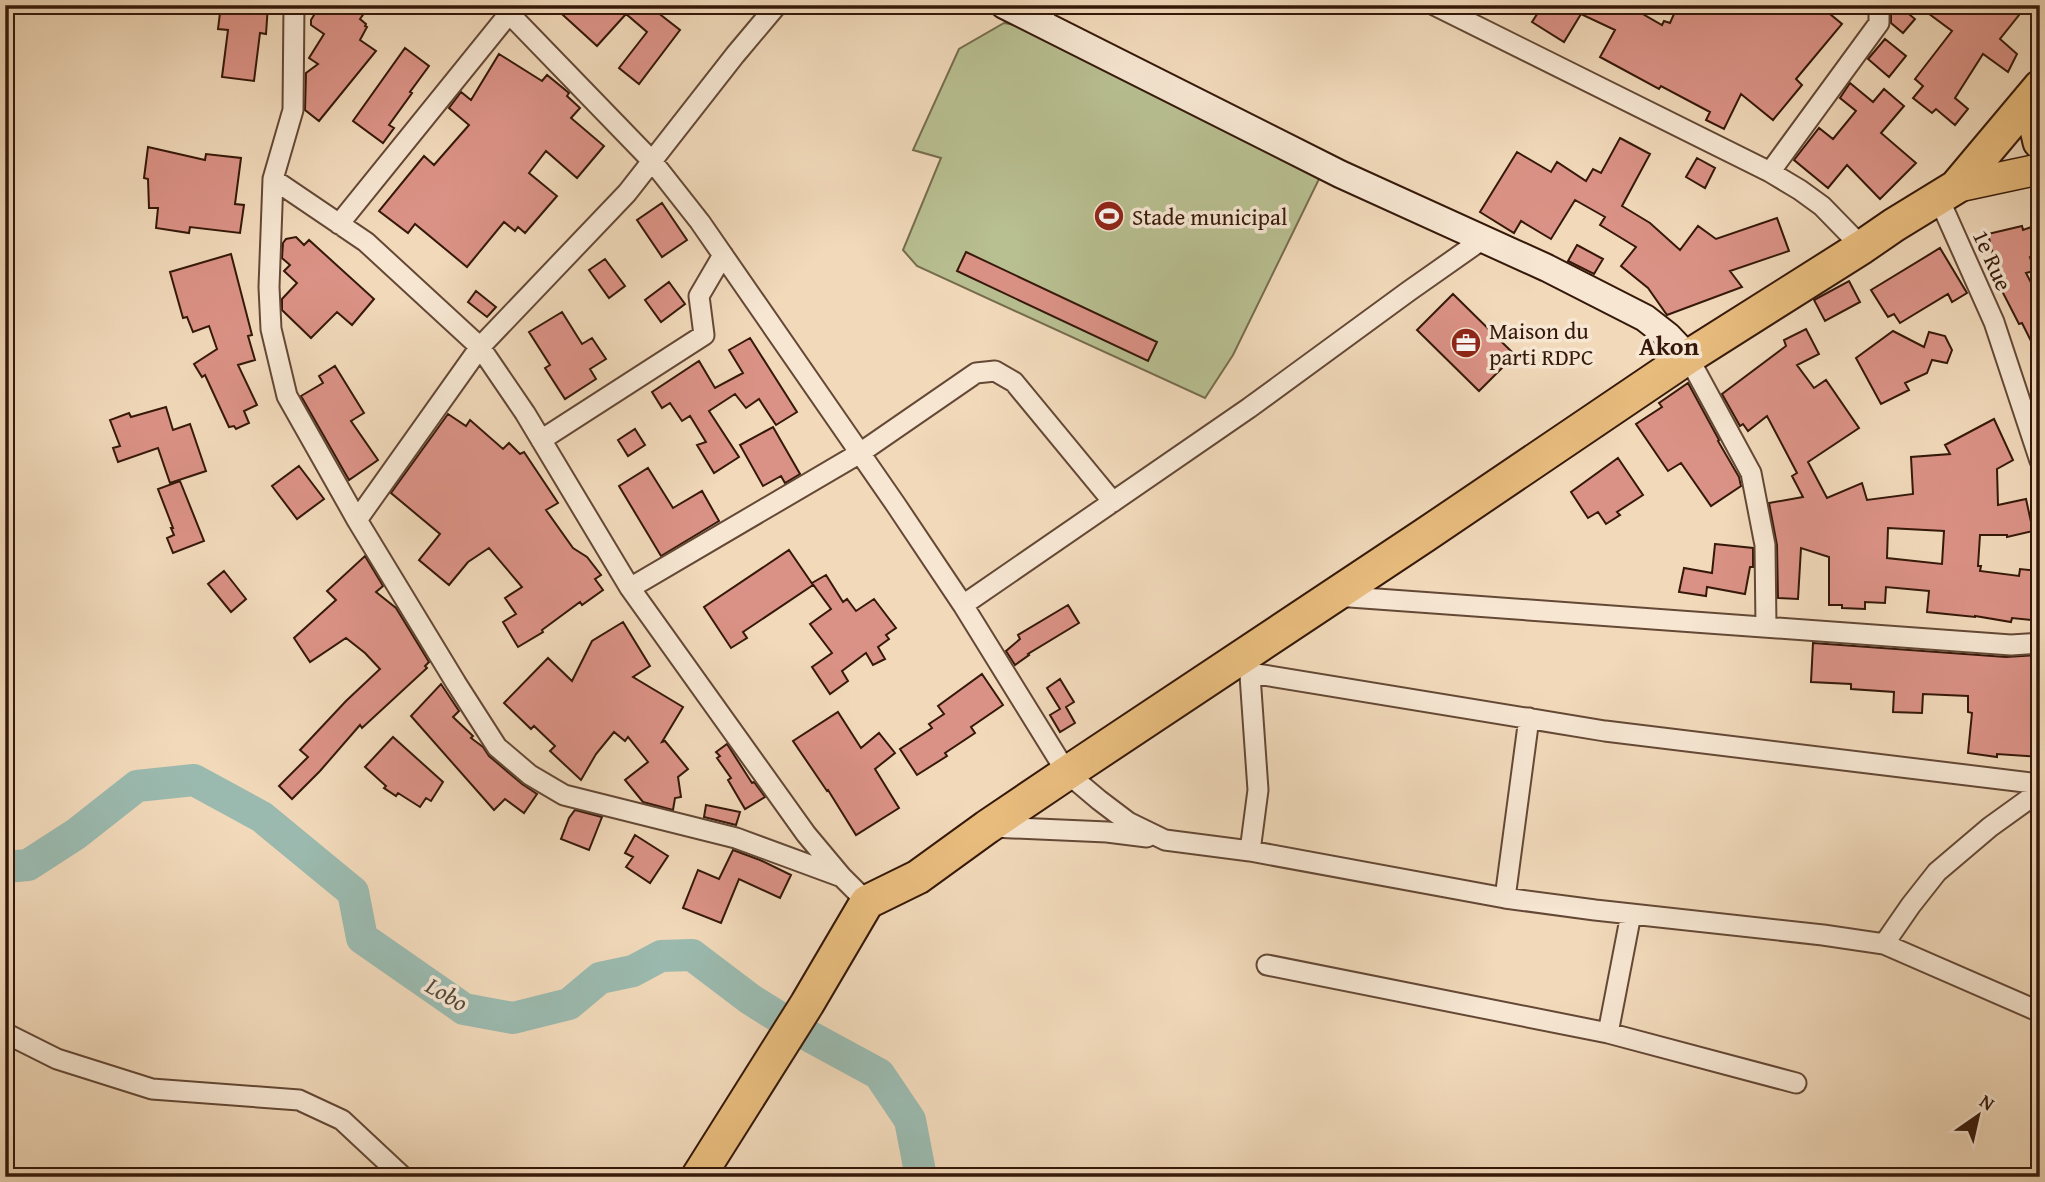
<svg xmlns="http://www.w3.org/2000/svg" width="2045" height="1182" viewBox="0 0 2045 1182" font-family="'Gentium Book Plus',serif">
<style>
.green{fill:#b8bf91;stroke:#766c4d;stroke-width:2}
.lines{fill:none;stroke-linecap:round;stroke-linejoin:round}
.river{stroke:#9bbaaf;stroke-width:32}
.building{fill:#db9286;stroke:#351809;stroke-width:2;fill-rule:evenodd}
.street-casing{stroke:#644835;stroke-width:23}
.secondary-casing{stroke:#351809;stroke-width:30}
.primary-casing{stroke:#351809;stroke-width:33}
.highway-casing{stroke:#351809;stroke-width:37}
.street{stroke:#f6e6d2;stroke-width:19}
.secondary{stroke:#f6e6d2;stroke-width:26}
.primary{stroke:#e8bc7d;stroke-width:30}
.highway{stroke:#e8bc7d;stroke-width:33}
.labels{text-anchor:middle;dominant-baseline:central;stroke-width:7;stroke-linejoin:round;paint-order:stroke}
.poi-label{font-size:23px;fill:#351809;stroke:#f6e6d2;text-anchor:start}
.street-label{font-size:23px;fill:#351809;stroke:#f6e6d2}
.water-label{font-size:24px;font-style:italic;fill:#54493b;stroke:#f6e6d2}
.quarter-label{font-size:26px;font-weight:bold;fill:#351809;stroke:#f6e6d2}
</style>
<rect width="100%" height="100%" fill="#f1d9ba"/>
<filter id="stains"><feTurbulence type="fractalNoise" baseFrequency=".00286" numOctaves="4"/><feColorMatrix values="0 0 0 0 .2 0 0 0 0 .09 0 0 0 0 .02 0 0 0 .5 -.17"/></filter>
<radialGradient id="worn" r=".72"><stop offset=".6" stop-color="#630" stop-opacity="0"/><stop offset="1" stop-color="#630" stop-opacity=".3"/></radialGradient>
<path class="green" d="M1004 23 1039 29 1321 175 1233 355 1205 398 917 266 903 250 941 158 913 150 959 49Z"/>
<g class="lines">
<path class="river" d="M5 867 28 865 76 834 137 786 194 780 262 817 353 892 362 938 464 1009 513 1018 569 1004 600 978 633 971 661 956 692 955 750 999 809 1036 879 1074 910 1120 921 1177"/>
</g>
<path class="building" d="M221 5H268L266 34 260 33 254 81 222 77 228 30 218 29Z
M320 5H370L360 19 366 24 365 26 367 27 360 40 376 51 319 121 305 110 306 73 318 64 309 58 324 34 311 25V20Z
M552 5H648L680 30 639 84 619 68 647 32 626 14 597 46Z
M1543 5H1627L1662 25 1664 21 1670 23 1678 5H1819L1842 24 1796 79 1802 85 1773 120 1741 94 1724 129 1706 120 1710 112 1661 86 1659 89 1600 57 1615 30 1581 14 1564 42 1532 22Z
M1898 5 1915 19 1903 33 1891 23V14Z
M1917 5H2027L2000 39 2017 54 2008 72 1983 54 1955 98 1968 109 1955 125 1936 109 1932 113 1913 98 1923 86 1915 79 1952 31Z
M1885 39 1906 56 1889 77 1868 59Z
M405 48 429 66 410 92 412 93 389 125 394 128 383 143 353 121Z
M499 54 542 81 547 75 569 93 567 96 580 108 571 118 604 146 577 178 546 151 529 173 557 196 525 233 518 227 515 231 504 222 467 267 415 224 408 233 379 211 424 156 434 165 469 125 449 108 461 92 471 100Z
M1850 83 1873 102 1884 89 1904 106 1881 133 1916 163 1880 199 1847 165 1828 188 1794 160 1819 128 1833 139 1856 111 1840 98Z
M1620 138 1650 154 1622 206 1650 223 1680 250 1698 226 1716 239 1777 218 1789 251 1730 271 1742 287 1667 315 1648 288 1621 266 1636 247 1600 225 1605 217 1575 200 1551 239 1521 221 1514 233 1480 212 1517 152 1551 172 1557 162 1586 181 1593 169 1601 173Z
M148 147 205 160 206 154 241 158 235 204 244 205 240 233 190 227 189 233 156 228 158 208H149L148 179 144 178Z
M1697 158 1715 168 1705 188 1686 177Z
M662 203 687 240 662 257 637 220Z
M2040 224V253L2030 257 2034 271 2026 273 2040 300V359L2022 323 2019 324 2002 291 1988 234 2022 226 2023 230Z
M296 237 304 245 309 240 374 299 352 325 337 312 311 338 282 310V299L297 283 284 271 290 265 282 258 283 243 286 239Z
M1577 245 1603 259 1594 274 1568 261Z
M1940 248 1967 293 1952 302 1948 294 1900 323 1894 314 1888 317 1871 290Z
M966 252 1157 342 1148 361 957 271Z
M231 254 252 335 248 336 255 360 238 365 257 405 244 411 249 423 236 429 234 426 229 427 205 375 202 377 194 364 217 349 209 326 193 332 187 317 183 318 170 272Z
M605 259 625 286 609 298 589 270Z
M1849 281 1860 302 1825 321 1814 300Z
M669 282 685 304 661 322 645 300Z
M476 291 496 307 487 317 468 302Z
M1453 294 1515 355 1479 391 1417 330Z
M562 312 582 344 592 338 606 359 590 369 596 379 565 399 545 368 550 365 529 332Z
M1806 329 1819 354 1797 365 1814 388 1826 380 1859 428 1808 462 1827 498 1862 483 1867 500 1913 494 1911 457 1950 454 1945 445 1994 419 2013 460 1997 469 1998 505 2026 499 2033 531 2007 537V535H1980L1978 566H1981L1980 571 2019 576 2020 569 2040 571V621L2012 618 2011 622 1975 616V617L1927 612 1929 591 1886 587 1885 603 1865 602V609L1842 608V605H1829V557L1801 548 1798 599 1778 598 1777 545 1769 503 1803 497 1792 476 1797 473 1767 416 1748 431 1743 424 1740 426 1722 394 1786 346 1784 340ZM1888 528 1944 531 1942 564 1887 558Z
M1893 331 1924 347 1929 332 1945 336 1952 350 1947 363 1932 360 1927 373 1905 383 1909 390 1881 404 1856 358Z
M750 338 797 412 776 425 759 399 746 408 735 394 709 411 739 457 714 473 697 445 706 442 690 416 682 421 670 403 662 408 652 392 699 361 715 388 743 373 729 350Z
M335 366 364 413 351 421 378 460 349 480 301 396 323 383 319 376Z
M1688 383 1719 440 1718 441 1739 477 1741 486 1711 506 1681 463 1668 471 1636 424 1662 407 1659 403Z
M166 407 173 430 190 424 206 471 170 483 158 448 118 462 113 448 120 446 110 420 129 413 131 417Z
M448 414 466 426 470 420 503 449 509 443 520 454 524 452 558 503 546 510 573 548 587 557 601 575 595 579 603 590 582 605 580 602 542 630 543 632 518 647 503 622 516 614 505 598 522 587 489 548 468 562 449 585 419 560 440 534 391 493Z
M773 427 800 474 785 483 781 476 763 486 740 445Z
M635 429 645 445 628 456 618 440Z
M1618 458 1643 495 1617 512 1620 515 1606 524 1598 512 1588 518 1571 492Z
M299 466 324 499 297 519 272 486Z
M648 468 673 508 702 491 719 521 661 556 619 486Z
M180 481 204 541 173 553 167 538 174 535 171 528H173L158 489Z
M1715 544 1753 548V567H1750L1745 594 1707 587 1706 596 1679 592 1684 568 1712 573Z
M789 550 813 585 743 632 747 638 731 648 704 607Z
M365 556 383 586 376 592 396 608 429 662 425 666 427 668 362 728 360 725 320 771 292 799 279 786 308 757 300 750 346 701 380 669 365 653 346 638 310 662 294 638 336 600 327 591Z
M224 571 246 599 231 612 208 584Z
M826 575 843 602 847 599 856 611 874 599 896 628 886 635 889 639 878 647 885 659 873 665 866 653 842 671 848 681 830 694 812 667 832 653 810 624 831 609 812 583Z
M1068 605 1079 623 1028 654 1029 655 1015 665 1006 651 1020 639 1018 635Z
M623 622 650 666 633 677 683 707 662 742 665 741 688 769 678 777 681 797 675 798 673 810 643 802 625 780 648 762 628 737 625 741 614 732 596 754 581 780 550 751 555 746 534 726 531 729 504 703 548 658 572 681 592 641Z
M1813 643 2006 657 2040 655V757L1997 754V757L1968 753 1972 713 1968 712V696L1923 694 1922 713 1893 712 1894 692 1851 689V684L1811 682Z
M982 674 1003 705 971 727 975 733 945 753 947 756 917 775 900 749 932 728 929 724 944 714 938 706Z
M1060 679 1074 702 1066 707 1075 723 1060 732 1050 715 1060 709 1047 688Z
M441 684 459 711 453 717 473 736 471 738 483 747 489 756 522 784 537 794 524 813 505 799 494 810 411 716Z
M838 712 861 748 879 733 895 753 875 769 899 808 856 835 828 790 827 791 793 741Z
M393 737 443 782 431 801 426 798 420 807 398 793 396 796 384 788 386 786 365 767Z
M727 744 752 783 754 782 765 797 745 809 728 780 731 778 717 758 720 756 716 752Z
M706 805 740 812 736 825 704 817Z
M575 810 602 817 589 850 561 839 569 818Z
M635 835 668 856 650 883 626 867 633 857 625 853Z
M733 850 760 860 791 875 780 898 739 879 721 923 683 908 698 870 719 879Z"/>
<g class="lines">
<g class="street-casing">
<path id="street" d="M294 5 293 110 273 179 269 287 271 329 287 396 357 520 456 683 497 747 530 775 564 795 736 838 842 877
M501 5 652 161 700 222 896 505 963 605 1067 773 1099 800 1128 822 1165 840 1250 851 1505 898 1595 910 1823 935 1884 944 2040 1012
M1434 5 1770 172 1800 190 1822 206 1862 247
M1037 22 1050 5
M1770 172 1879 23V7L1877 5
M273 179 366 242 480 347 525 413 630 588 806 834 842 877 867 902
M1939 199 1994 322 2040 461
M339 224 516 5
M1688 357 1751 473 1765 545 1766 627
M541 440 704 335 699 296 723 255
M357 520 480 347 627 193 735 55 777 5
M630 588 860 453 976 373 995 371 1014 382 1113 502
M1336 596 2011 645 2040 643
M963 605 1249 408 1409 291 1483 239
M1249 661 1258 790 1250 851
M1251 673 1605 731 2040 784
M992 827 1107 832 1147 837
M1505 898 1529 718
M1884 944 1911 905 1937 872 1990 827 2040 791
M1267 965 1608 1033 1796 1083
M5 1033 57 1059 152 1089 299 1100 342 1120 403 1177
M1608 1033 1631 914"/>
</g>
<g class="secondary-casing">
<path id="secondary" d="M1004 5 1340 174 1547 268 1645 318 1668 336 1688 357"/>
</g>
<g class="primary-casing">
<path id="primary" d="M1956 187 2040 169"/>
</g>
<g class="highway-casing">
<path id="highway" d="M2030 99 2040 142
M698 1177 807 1004 867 902 918 877 987 827 1067 773 1425 535 1688 357 1862 247 1894 225 1956 187 2040 87"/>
</g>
<use href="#street" class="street"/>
<use href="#secondary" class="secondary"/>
<use href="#primary" class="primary"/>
<use href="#highway" class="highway"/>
</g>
<defs>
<g id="stadium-disc" transform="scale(1.575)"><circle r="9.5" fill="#8f2418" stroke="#f6e6d2"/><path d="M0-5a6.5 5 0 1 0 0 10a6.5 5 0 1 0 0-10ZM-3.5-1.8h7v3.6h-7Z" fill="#fff"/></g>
<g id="office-disc" transform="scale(1.575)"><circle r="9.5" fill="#8f2418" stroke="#f6e6d2"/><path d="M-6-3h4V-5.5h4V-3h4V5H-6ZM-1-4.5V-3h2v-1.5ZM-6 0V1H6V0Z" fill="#fff"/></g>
</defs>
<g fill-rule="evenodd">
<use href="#stadium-disc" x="1109" y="216"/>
<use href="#office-disc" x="1466" y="343"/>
</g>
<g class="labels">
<g class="poi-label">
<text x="1132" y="216">Stade municipal</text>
<text x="1489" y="330">Maison du<tspan x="1489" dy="26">parti RDPC</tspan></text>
</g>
<g class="street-label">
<text transform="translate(1993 260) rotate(66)">1e Rue</text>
</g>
<g class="water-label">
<text transform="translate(447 994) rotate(30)">Lobo</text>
</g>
<g class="quarter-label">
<text x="1669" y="345">Akon</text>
</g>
</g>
<rect width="2045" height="1182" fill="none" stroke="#f1d9ba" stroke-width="28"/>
<rect x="7" y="7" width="2031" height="1168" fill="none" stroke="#351809" stroke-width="3.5"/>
<rect x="14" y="14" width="2017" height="1154" fill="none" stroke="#351809" stroke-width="2"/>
<g transform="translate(1978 1116) rotate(34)" stroke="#f6e6d2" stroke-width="5" paint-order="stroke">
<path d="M0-5L12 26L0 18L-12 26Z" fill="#351809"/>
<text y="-10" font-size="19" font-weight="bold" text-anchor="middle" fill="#351809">N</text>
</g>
<rect width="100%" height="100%" filter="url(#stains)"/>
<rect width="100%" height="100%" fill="url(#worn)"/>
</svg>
